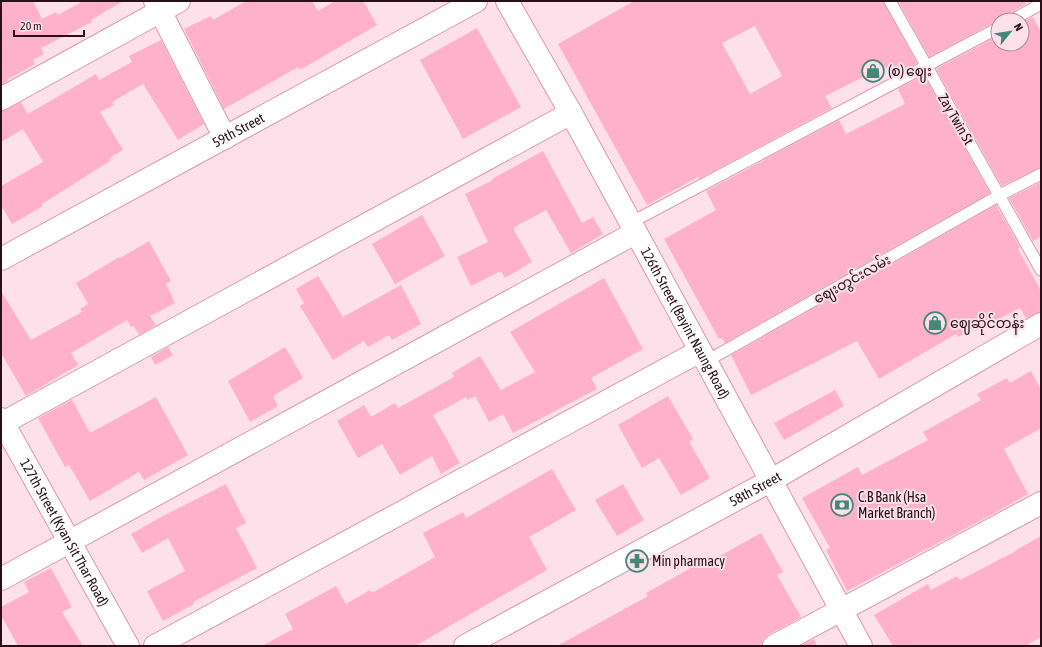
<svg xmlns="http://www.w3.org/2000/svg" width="1042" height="647" viewBox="0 0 1042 647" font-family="'Asap Condensed','Noto Sans Myanmar',sans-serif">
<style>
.building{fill:#ffb1cc;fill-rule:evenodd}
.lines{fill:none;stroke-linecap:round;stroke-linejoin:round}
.lane-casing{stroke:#dc96ae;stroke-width:13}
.street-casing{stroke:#dc96ae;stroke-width:24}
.secondary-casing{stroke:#dc96ae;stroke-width:24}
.lane{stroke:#fff;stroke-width:11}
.street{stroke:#fff;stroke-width:22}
.secondary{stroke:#fff;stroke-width:22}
.labels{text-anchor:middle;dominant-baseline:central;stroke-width:4;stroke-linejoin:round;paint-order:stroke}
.poi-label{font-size:14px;fill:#280f18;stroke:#fee0ea;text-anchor:start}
.street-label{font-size:14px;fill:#280f18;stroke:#fee0ea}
</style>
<rect width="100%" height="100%" fill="#fee0ea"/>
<path class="building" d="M1 1H33L42 19 56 12 58 15 83 1H123L91 20 92 22 41 48 44 54 33 60 35 64 7 80 8 81 1 85Z
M246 1H312L318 11 335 1H363L377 25 300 70 298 67 224 109 184 29 211 16 213 20Z
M634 1H883L917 63 891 77 885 66 825 96 832 108 699 179 698 177 647 205 558 44ZM755 26 782 76 750 94 722 43Z
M898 1H1024L1026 4 1008 14 1005 20H998L929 57Z
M1033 17 1041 32V167L1002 186 936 69 998 36V44H1022V22Z
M477 28 521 107 463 139 420 60Z
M161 40 204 124 178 140 143 84 112 102 114 105 100 112 123 150 109 158 110 161 42 204 43 206 12 224 1 205V186L43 162 23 129 1 142V111L21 102 28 114 96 74 99 80 132 62 129 56Z
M924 75 990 193 725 343 722 338 719 339 664 239 716 210 706 191 839 120 846 134 905 104 898 89Z
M543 151 582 223 593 217 603 234 571 253 546 210 513 228 532 262 505 278 501 271 471 286 457 257 488 242 465 194 493 180 492 179Z
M1041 182V237L1033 241 1009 198Z
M996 205 1020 247 1018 249 1041 291V312L1026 318 1020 308 975 331 974 328 958 337 956 334 879 379 857 341 751 395 731 355Z
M422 215 445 256 395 284 372 244Z
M149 241 171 281 166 284 175 303 150 316 156 325 139 335 134 326 131 327 127 320 71 353 78 365 26 396 1 353V291L31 340 82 312 80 309 88 304 76 283 119 257 120 258Z
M318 276 343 317 401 285 421 324 392 340 389 335 368 347 364 341 333 360 300 306 304 303 296 289Z
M604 278 643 349 591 378 597 389 513 433 503 414 489 422 475 396 468 400 466 397 433 415 460 463 441 474 432 456 400 475 382 444 358 458 337 421 364 405 371 417 395 403 398 408 454 377 452 373 480 356 501 390 535 372 510 332Z
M168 347 173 355 155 365 151 357Z
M285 347 303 378 273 396 278 406 250 422 228 381Z
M1031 371 1041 390V428L1004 449 1028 494 993 514 847 591 826 550 830 548 802 498 858 467 862 475 928 440 923 432 981 400 977 394 1007 378 1010 383Z
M835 390 844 406 784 440 774 423Z
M668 396 693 439 689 442 710 478 681 495 659 458 642 468 618 425Z
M156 397 188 455 144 480 139 472 90 501 69 465 65 467 38 418 72 400 90 433Z
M552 469 576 510 529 537 547 570 415 646H262L293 629 285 614 336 586 346 604 370 590 372 593 435 557 423 533 463 512 466 518Z
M226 484 246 523 236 528 257 568 193 602 194 604 163 621 147 591 185 571 168 538 142 553 131 534 163 516Z
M623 484 644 520 617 536 595 500Z
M761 533 783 572 777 575 801 617 768 635 763 640 762 646H557L648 596 646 593 698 564 700 567Z
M1041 536V637L1025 646H893L874 615 928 584 931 590 957 576 960 580 1016 551V550Z
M51 568 72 607 62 612 83 646H18L1 615V607L29 592 24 582Z
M814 639 817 646H800Z"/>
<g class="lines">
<g class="lane-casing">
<path id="lane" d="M890 1 1041 270
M1012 20 1041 4
M630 223 998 28
M705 362 1000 195 1041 174"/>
</g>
<g class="street-casing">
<g id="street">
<path d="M155 1 225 138"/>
<path d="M1 99 179 1"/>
<path id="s1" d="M1 259 476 1"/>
<path id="s2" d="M1 419 128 646"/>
<path d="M1 424 571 113"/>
<path d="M1 579 635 233"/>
<path d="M155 646 700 351"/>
<path d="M774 646 1041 503"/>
</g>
</g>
<g class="secondary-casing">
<g id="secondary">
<path id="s3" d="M507 1 571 113 861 646"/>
<path id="s4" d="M465 646 770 481 1041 324"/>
</g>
</g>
<use href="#lane" class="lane"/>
<use href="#street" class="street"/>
<use href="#secondary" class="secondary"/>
</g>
<defs>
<g id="shop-ring" transform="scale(1.15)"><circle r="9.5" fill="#fee0ea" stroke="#448677" stroke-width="1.5"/><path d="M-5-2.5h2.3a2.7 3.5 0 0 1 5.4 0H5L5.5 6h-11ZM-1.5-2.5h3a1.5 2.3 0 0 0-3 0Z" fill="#448677"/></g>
<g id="bank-ring" transform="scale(1.15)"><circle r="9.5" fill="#fee0ea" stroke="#448677" stroke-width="1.5"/><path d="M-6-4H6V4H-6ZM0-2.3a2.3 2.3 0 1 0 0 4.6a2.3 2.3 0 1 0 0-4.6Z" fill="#448677"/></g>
<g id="pharmacy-ring" transform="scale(1.15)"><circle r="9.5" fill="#fee0ea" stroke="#448677" stroke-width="1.5"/><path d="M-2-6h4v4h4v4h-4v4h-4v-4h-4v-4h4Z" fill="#448677"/></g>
</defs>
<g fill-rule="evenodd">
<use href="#shop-ring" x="873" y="71"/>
<use href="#shop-ring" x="935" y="323"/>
<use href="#bank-ring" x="842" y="505"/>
<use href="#pharmacy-ring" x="637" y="561"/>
</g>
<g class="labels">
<g class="poi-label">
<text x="888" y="71">(စ) ဈေး</text>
<text x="950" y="323">ဈေဆိုင်တန်း</text>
<text x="858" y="497">C.B Bank (Hsa<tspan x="858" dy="16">Market Branch)</tspan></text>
<text x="652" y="561">Min pharmacy</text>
</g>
<g class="street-label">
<text transform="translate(956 119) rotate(60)">Zay Twin St</text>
<text stroke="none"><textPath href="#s1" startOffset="270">59th Street</textPath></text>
<text transform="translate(852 279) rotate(-29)">ဈေးတွင်းလမ်း</text>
<text stroke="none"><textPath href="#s3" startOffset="368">126th Street (Bayint Naung Road)</textPath></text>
<text stroke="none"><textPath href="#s4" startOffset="330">58th Street</textPath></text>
<text stroke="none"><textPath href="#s2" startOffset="130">127th Street (Kyan Sit Thar Road)</textPath></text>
</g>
</g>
<rect width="1042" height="647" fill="none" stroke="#280f18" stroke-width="4"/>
<g transform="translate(1010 32) rotate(60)"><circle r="19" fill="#fee0ea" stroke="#a88c96"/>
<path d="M0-3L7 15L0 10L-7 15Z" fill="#448677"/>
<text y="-6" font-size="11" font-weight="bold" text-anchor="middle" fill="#280f18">N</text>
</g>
<path d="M14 30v6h70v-6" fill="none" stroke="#280f18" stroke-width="2"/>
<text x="20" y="30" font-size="12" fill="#280f18" stroke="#fee0ea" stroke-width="3" paint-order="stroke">20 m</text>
</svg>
